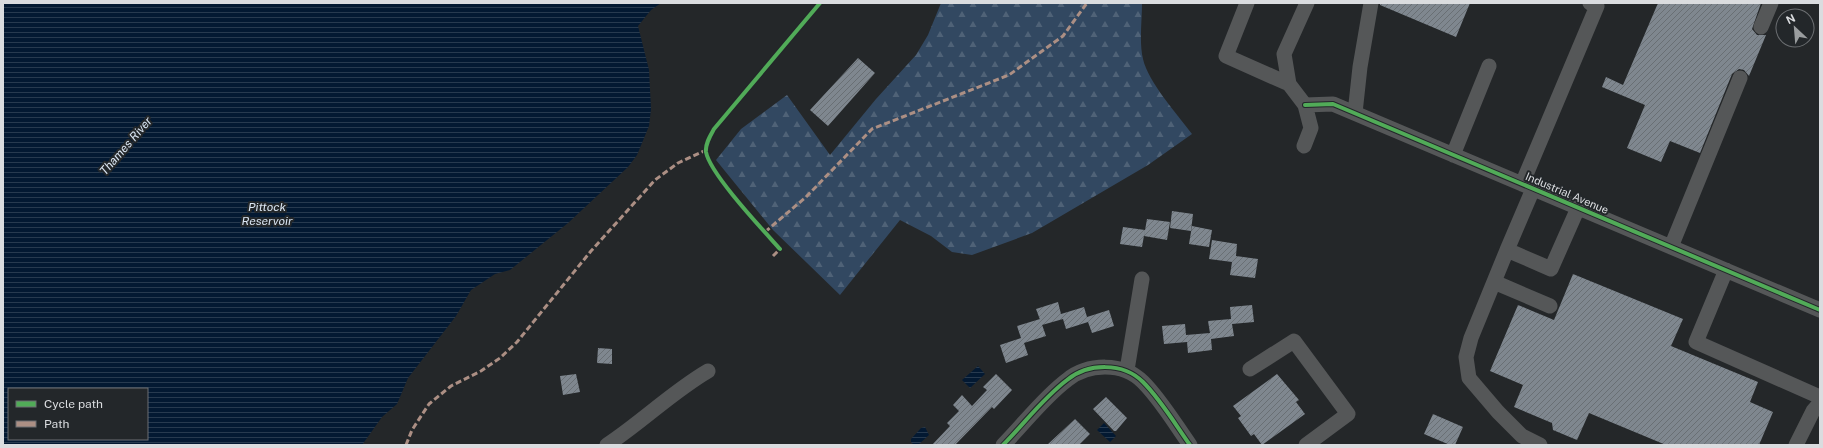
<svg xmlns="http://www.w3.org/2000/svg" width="1823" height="448" viewBox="0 0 1823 448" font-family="'Public Sans',sans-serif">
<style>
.forest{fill:url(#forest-firs)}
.water{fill:url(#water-rules);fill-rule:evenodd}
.building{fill:url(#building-hatch)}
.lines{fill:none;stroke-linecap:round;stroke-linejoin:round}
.minor{stroke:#555758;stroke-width:15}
.quiet{stroke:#ac8f84;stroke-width:3;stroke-dasharray:6 3;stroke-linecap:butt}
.cycleway-casing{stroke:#23272a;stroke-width:6}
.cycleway{stroke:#51ab58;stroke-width:4}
.labels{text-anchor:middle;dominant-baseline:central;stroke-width:4;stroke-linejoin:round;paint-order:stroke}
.street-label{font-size:11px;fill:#dadcdf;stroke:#23272a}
.water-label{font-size:12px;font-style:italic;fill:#dae5f2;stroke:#23272a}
</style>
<defs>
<pattern id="forest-firs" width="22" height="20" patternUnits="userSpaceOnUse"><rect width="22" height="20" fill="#324861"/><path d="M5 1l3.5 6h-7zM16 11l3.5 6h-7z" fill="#4f6277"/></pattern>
<pattern id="water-rules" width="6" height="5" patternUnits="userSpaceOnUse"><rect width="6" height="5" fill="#031932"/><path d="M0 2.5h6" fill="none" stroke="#273a4f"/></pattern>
<pattern id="building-hatch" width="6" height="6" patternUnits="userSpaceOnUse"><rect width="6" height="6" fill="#7f878f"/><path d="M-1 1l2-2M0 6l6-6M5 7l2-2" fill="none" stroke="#696f74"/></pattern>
</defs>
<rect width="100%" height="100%" fill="#242729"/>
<path class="forest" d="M941 3H1142C1142 21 1139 42 1143 59 1148 82 1178 115 1192 134L1148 165 1032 233 972 255 952 252 931 236 900 220 840 295 773 230 716 160 741 129 787 95 830 155 876 99 916 55 928 35Z"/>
<path class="water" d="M3 3H661L651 10 638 26 649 70 651 109 649 126 637 155 628 167 568 223 510 270 495 274 471 290 456 316 408 378 397 404 382 417 362 445H3ZM9 389H147V439H9Z
M978 366 985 374 970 388 962 380Z
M1104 423 1116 436 1110 442 1097 430Z
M925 427 929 435 918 445H914L911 442V439L921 428Z"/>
<path class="building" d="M1380 3H1470L1456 37 1380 5Z
M1658 3H1761L1752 29 1757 35H1766L1749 76 1744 70 1739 69 1732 74 1700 153 1670 141 1661 162 1627 148 1645 105 1602 87 1606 77 1623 85Z
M858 58 875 73 828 126 810 110Z
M1172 211 1193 214 1191 231 1170 228Z
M1147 219 1170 222 1167 240 1144 236Z
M1192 226 1212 230 1209 247 1189 244Z
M1123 227 1145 230 1142 247 1120 244Z
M1212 240 1237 244 1236 256 1258 259 1255 278 1230 275 1232 262 1209 259Z
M1573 274 1683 319 1671 346 1758 382 1750 402 1773 412 1759 445H1666L1589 413 1577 440 1553 430 1552 423 1514 407 1523 385 1490 371 1518 305 1554 320Z
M1058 302 1061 314 1084 307 1087 317 1109 310 1114 326 1092 333 1088 322 1066 329 1063 319 1042 325 1036 309Z
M1252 305 1254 322 1232 324 1234 336 1211 339 1212 350 1188 353 1187 342 1164 344 1162 326 1185 324 1186 335 1210 333 1208 321 1231 319 1230 307Z
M1040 319 1046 336 1024 343 1028 355 1006 363 1000 345 1021 338 1017 326Z
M598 348 612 349V364L597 363Z
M576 374 580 392 563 395 560 376Z
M996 374 1012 390 994 409 992 407 955 445H932L950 426 947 423 959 411 953 405 962 395 972 406 987 390 983 387Z
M1277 374 1299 400 1296 402 1305 414 1262 445 1254 434 1251 436 1238 418 1241 416 1233 406Z
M1106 397 1127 418 1116 431H1114L1093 409Z
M1433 414 1463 427 1455 445H1450L1424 434Z
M1075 419 1090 434 1079 445H1047Z"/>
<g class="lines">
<path class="minor" d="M1247 3 1226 56 1289 84 1305 105 1311 128 1304 146
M1761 27 1771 3
M1289 84 1284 54 1307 3
M1305 105 1333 104 1820 310
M1355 113 1360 67 1371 3
M1453 155 1489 66
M1522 184 1597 6 1590 3
M1533 189 1507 250 1551 269 1578 208
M1671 247 1740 78
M1507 250 1471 338 1466 357 1469 378 1498 412 1522 436 1540 445
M1726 270 1696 342 1820 397
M1494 282 1550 306
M1250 369 1294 341 1348 414 1306 445
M1127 370 1142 279
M607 445C642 422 672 392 708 371
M1003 445C1024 424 1043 398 1067 380 1088 363 1123 362 1143 382 1161 400 1175 424 1190 445
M1796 445 1813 411 1820 403"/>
<path class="quiet" d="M765 232 806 197 872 129 1009 75 1063 36 1087 3
M773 256 780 249
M406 445 412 430 429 404 451 386 481 371 500 358 517 342 591 251 655 180 678 163 706 150"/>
<g class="cycleway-casing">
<path id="cycleway" d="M1305 105 1333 104 1820 310
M780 249C763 230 710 174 706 152 705 144 710 136 714 129L820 3
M1003 445C1024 424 1043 398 1067 380 1088 363 1123 362 1143 382 1161 400 1175 424 1190 445"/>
</g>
<use href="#cycleway" class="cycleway"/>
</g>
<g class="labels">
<g class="street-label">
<text transform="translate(1567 193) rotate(23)">Industrial Avenue</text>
</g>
<g class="water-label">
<text transform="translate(126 146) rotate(-49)">Thames River</text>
<text x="267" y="207">Pittock<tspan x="267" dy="14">Reservoir</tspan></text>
</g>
</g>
<rect width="1823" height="448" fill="none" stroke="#dadcdf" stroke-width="8"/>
<rect x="8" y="388" width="140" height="52" fill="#23272a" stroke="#6c6f72"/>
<rect x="16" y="401" width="20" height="6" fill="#51ab58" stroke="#6c6f72"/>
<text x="44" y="408" font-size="12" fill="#dadcdf">Cycle path</text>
<rect x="16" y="421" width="20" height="6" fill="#ac8f84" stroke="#6c6f72"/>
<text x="44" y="428" font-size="12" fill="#dadcdf">Path</text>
<g transform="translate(1795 28) rotate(334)"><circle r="19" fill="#23272a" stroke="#6c6f72"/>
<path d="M0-3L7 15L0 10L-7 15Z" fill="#9a9d9f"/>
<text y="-6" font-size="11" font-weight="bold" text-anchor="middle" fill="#dadcdf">N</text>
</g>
</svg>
